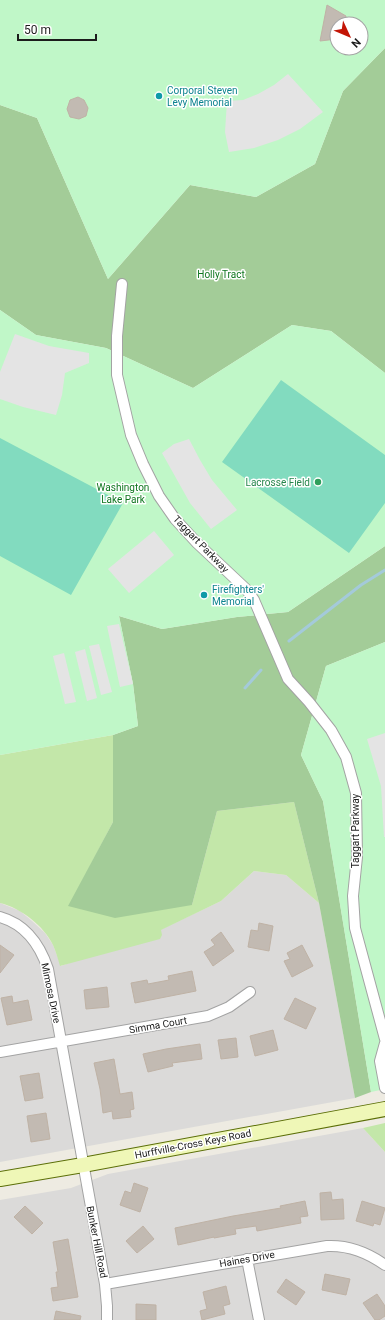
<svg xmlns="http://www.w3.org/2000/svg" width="385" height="1320" viewBox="0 0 385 1320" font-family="Roboto,sans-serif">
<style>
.residential{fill:#dbdad9}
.grass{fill:#c3e7a9}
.forest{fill:#a3cc98}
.park{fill:#c0f7c8;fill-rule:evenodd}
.pitch{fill:#82dbbf}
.parking{fill:#e4e4e4}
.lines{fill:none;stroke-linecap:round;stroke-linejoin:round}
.stream{stroke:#a4cada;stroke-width:3}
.building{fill:#c2bab2;stroke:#bfb2a5}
.street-casing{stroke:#a3a3a3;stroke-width:12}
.secondary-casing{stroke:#5c6f08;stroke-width:16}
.street{stroke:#fff;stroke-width:10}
.secondary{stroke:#eff7b7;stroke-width:14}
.culture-dot{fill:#0f9aa8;stroke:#fff;stroke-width:1.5}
.leisure-dot{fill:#2e9e5b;stroke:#fff;stroke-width:1.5}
.labels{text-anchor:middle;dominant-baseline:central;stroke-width:3;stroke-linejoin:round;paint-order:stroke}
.culture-label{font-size:10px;fill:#0d838f;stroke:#fff;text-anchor:start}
.park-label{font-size:10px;fill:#0f761f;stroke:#fff}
.leisure-label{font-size:10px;fill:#27864d;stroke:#fff;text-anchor:end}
.street-label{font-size:10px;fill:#1c1c1c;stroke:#fff}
</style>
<rect width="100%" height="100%" fill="#eeebe2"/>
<path class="residential" d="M254 871 286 875 319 903 355 1098 0 1162V903L20 911 32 921 45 933 53 945 61 966 160 930 221 901Z
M363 1128 385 1152V1320H0V1200L71 1188 108 1174Z"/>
<path class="grass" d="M113 735V822L69 906 192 905 217 811 294 802 319 903 286 875 254 871 221 901 161 930 162 935 160 939 60 966C58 959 56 952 53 945 44 926 21 908 0 903V755Z
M385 1123V1152L363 1128Z"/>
<path class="forest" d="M385 48V373L331 331 292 325 193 388 106 348 36 335 0 310V105L37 118 108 279 190 185 256 197 315 164 343 91Z
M385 546V642L326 666 301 755 323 801 371 1092 355 1098 319 903 294 802 217 811 192 905 115 918 68 906 113 822V735L138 726 133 684 119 616 162 629 237 617 288 612Z"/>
<path class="park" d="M0 0H385V48L343 91 315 164 256 197 190 185 108 279 37 118 0 105ZM337 24H361V48H337Z
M0 310 36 335 106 348 193 388 292 325 331 331 385 373V546L288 612 237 617 162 629 119 616 133 684 138 726 113 735 0 755Z
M385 642V1089L371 1092 323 801 301 755 326 666Z"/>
<path class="pitch" d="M281 380 385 455V503L349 553 222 462Z
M0 438 123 503 71 595 0 556Z"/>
<path class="parking" d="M288 74 323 112 300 129 278 140 254 148 229 152 225 132 227 101 243 100 258 94 274 85Z
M15 334 49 346 89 353V363L65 373 62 395 56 415 23 407 0 399V372Z
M189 439 200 460 212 480 237 510 211 529 190 503 162 453 174 444Z
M154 531 174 555 129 593 108 569Z
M119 624 133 684 120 687 107 626Z
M99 644 112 692 101 695 89 646Z
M85 649 97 698 87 701 75 652Z
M64 653 76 702 65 704 53 656Z
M385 733V837H384L381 786 367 739Z"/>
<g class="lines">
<path class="stream" d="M289 641 361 585 385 570
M245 688 261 670"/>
</g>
<path class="building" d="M327 5 346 16 345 24H337V39L320 41Z
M78 97 84 100 88 108 86 116 79 119 70 117 67 109 70 100Z
M259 923 273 926 269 951 248 947 251 930 258 931Z
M221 932 234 951 213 966 204 952 215 945 211 940Z
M0 945 14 955 0 973Z
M302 945 313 966 292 977 284 961 290 959 287 953Z
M192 971 196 991 135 1003 131 983 147 980 148 984 169 980 168 976Z
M107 987 109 1007 86 1009 84 990Z
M12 996 13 1003 28 1000 32 1020 7 1025 1 998Z
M295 998 316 1008 306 1029 284 1019Z
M273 1030 278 1050 255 1056 250 1036Z
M236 1038 238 1057 221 1059 218 1040Z
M200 1044 202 1059 172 1063 173 1066 148 1072 143 1054 166 1049Z
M114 1059 120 1094 132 1092 134 1109 130 1110 131 1117 113 1119 112 1111 103 1113 100 1089 94 1063Z
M39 1073 43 1098 25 1101 20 1076Z
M46 1113 50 1139 31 1142 27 1116Z
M134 1183 148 1188 140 1212 120 1205 125 1191 131 1193Z
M331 1192 332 1200 343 1199 344 1219 321 1220 320 1193Z
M305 1201 308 1216 300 1217 301 1223 257 1231 256 1226 235 1229 236 1234 214 1238V1237L178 1245 175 1228 233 1216 281 1208 280 1206Z
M362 1201 385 1208 380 1225 374 1223 373 1226 356 1221Z
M25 1206 43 1223 32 1234 14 1217Z
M143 1226 154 1239 137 1253 126 1241Z
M68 1239 78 1297 53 1301 51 1288 58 1287 56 1272H58L53 1242Z
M325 1274 350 1279 346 1295 322 1290Z
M286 1279 305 1292 296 1305 277 1292Z
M226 1286 230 1304 223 1306 225 1314 202 1320 200 1311 207 1309 203 1292Z
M377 1294 385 1306V1316L379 1320H375L363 1303Z
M136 1304 156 1305V1320H136Z
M56 1311 81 1316 80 1320H54Z"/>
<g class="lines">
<g class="street-casing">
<path id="street" d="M122 284 117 336V375L131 435 143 464 159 496 175 519 197 543 246 589 254 600 288 679 309 702 331 730 346 757 356 793 357 857 353 896 355 928 385 1039
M0 917C25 924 40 945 48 969L105 1284 107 1306V1320
M385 1043 380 1061 385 1088
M0 1052 208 1016 229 1007 250 992
M247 1259 259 1320
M105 1284 327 1246C349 1245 367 1252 385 1265"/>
</g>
<g class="secondary-casing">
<path id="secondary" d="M0 1179 83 1165 385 1109"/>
</g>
<use href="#street" class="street"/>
<use href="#secondary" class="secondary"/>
</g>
<g class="culture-dot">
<circle cx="159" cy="96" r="4"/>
<circle cx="204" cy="595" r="4"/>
</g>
<circle class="leisure-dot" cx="318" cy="482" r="4"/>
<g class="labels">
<g class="culture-label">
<text x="167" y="90">Corporal Steven<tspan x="167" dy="12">Levy Memorial</tspan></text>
<text x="212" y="589">Firefighters'<tspan x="212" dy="12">Memorial</tspan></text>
</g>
<g class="park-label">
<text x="221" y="274">Holly Tract</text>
<text x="123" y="487">Washington<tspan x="123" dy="12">Lake Park</tspan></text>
</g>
<g class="leisure-label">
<text x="310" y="482">Lacrosse Field</text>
</g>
<g class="street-label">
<text transform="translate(201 544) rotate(46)">Taggart Parkway</text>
<text transform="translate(355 831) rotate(-90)">Taggart Parkway</text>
<text transform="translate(51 993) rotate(78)">Mimosa Drive</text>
<text transform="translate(158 1025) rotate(-10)">Simma Court</text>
<text transform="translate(193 1144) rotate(-11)">Hurffville-Cross Keys Road</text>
<text transform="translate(97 1242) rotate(79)">Bunker Hill Road</text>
<text transform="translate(247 1259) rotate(-10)">Haines Drive</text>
</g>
</g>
<g transform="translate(349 36) rotate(134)"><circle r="19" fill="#ffffff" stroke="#a4a4a4"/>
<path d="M0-3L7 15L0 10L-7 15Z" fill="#c31506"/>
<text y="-6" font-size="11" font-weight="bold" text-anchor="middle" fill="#1c1c1c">N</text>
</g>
<path d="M18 34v6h78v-6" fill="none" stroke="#1c1c1c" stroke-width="2"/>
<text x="24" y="34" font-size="12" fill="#1c1c1c" stroke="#ffffff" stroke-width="3" paint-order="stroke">50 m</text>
</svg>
